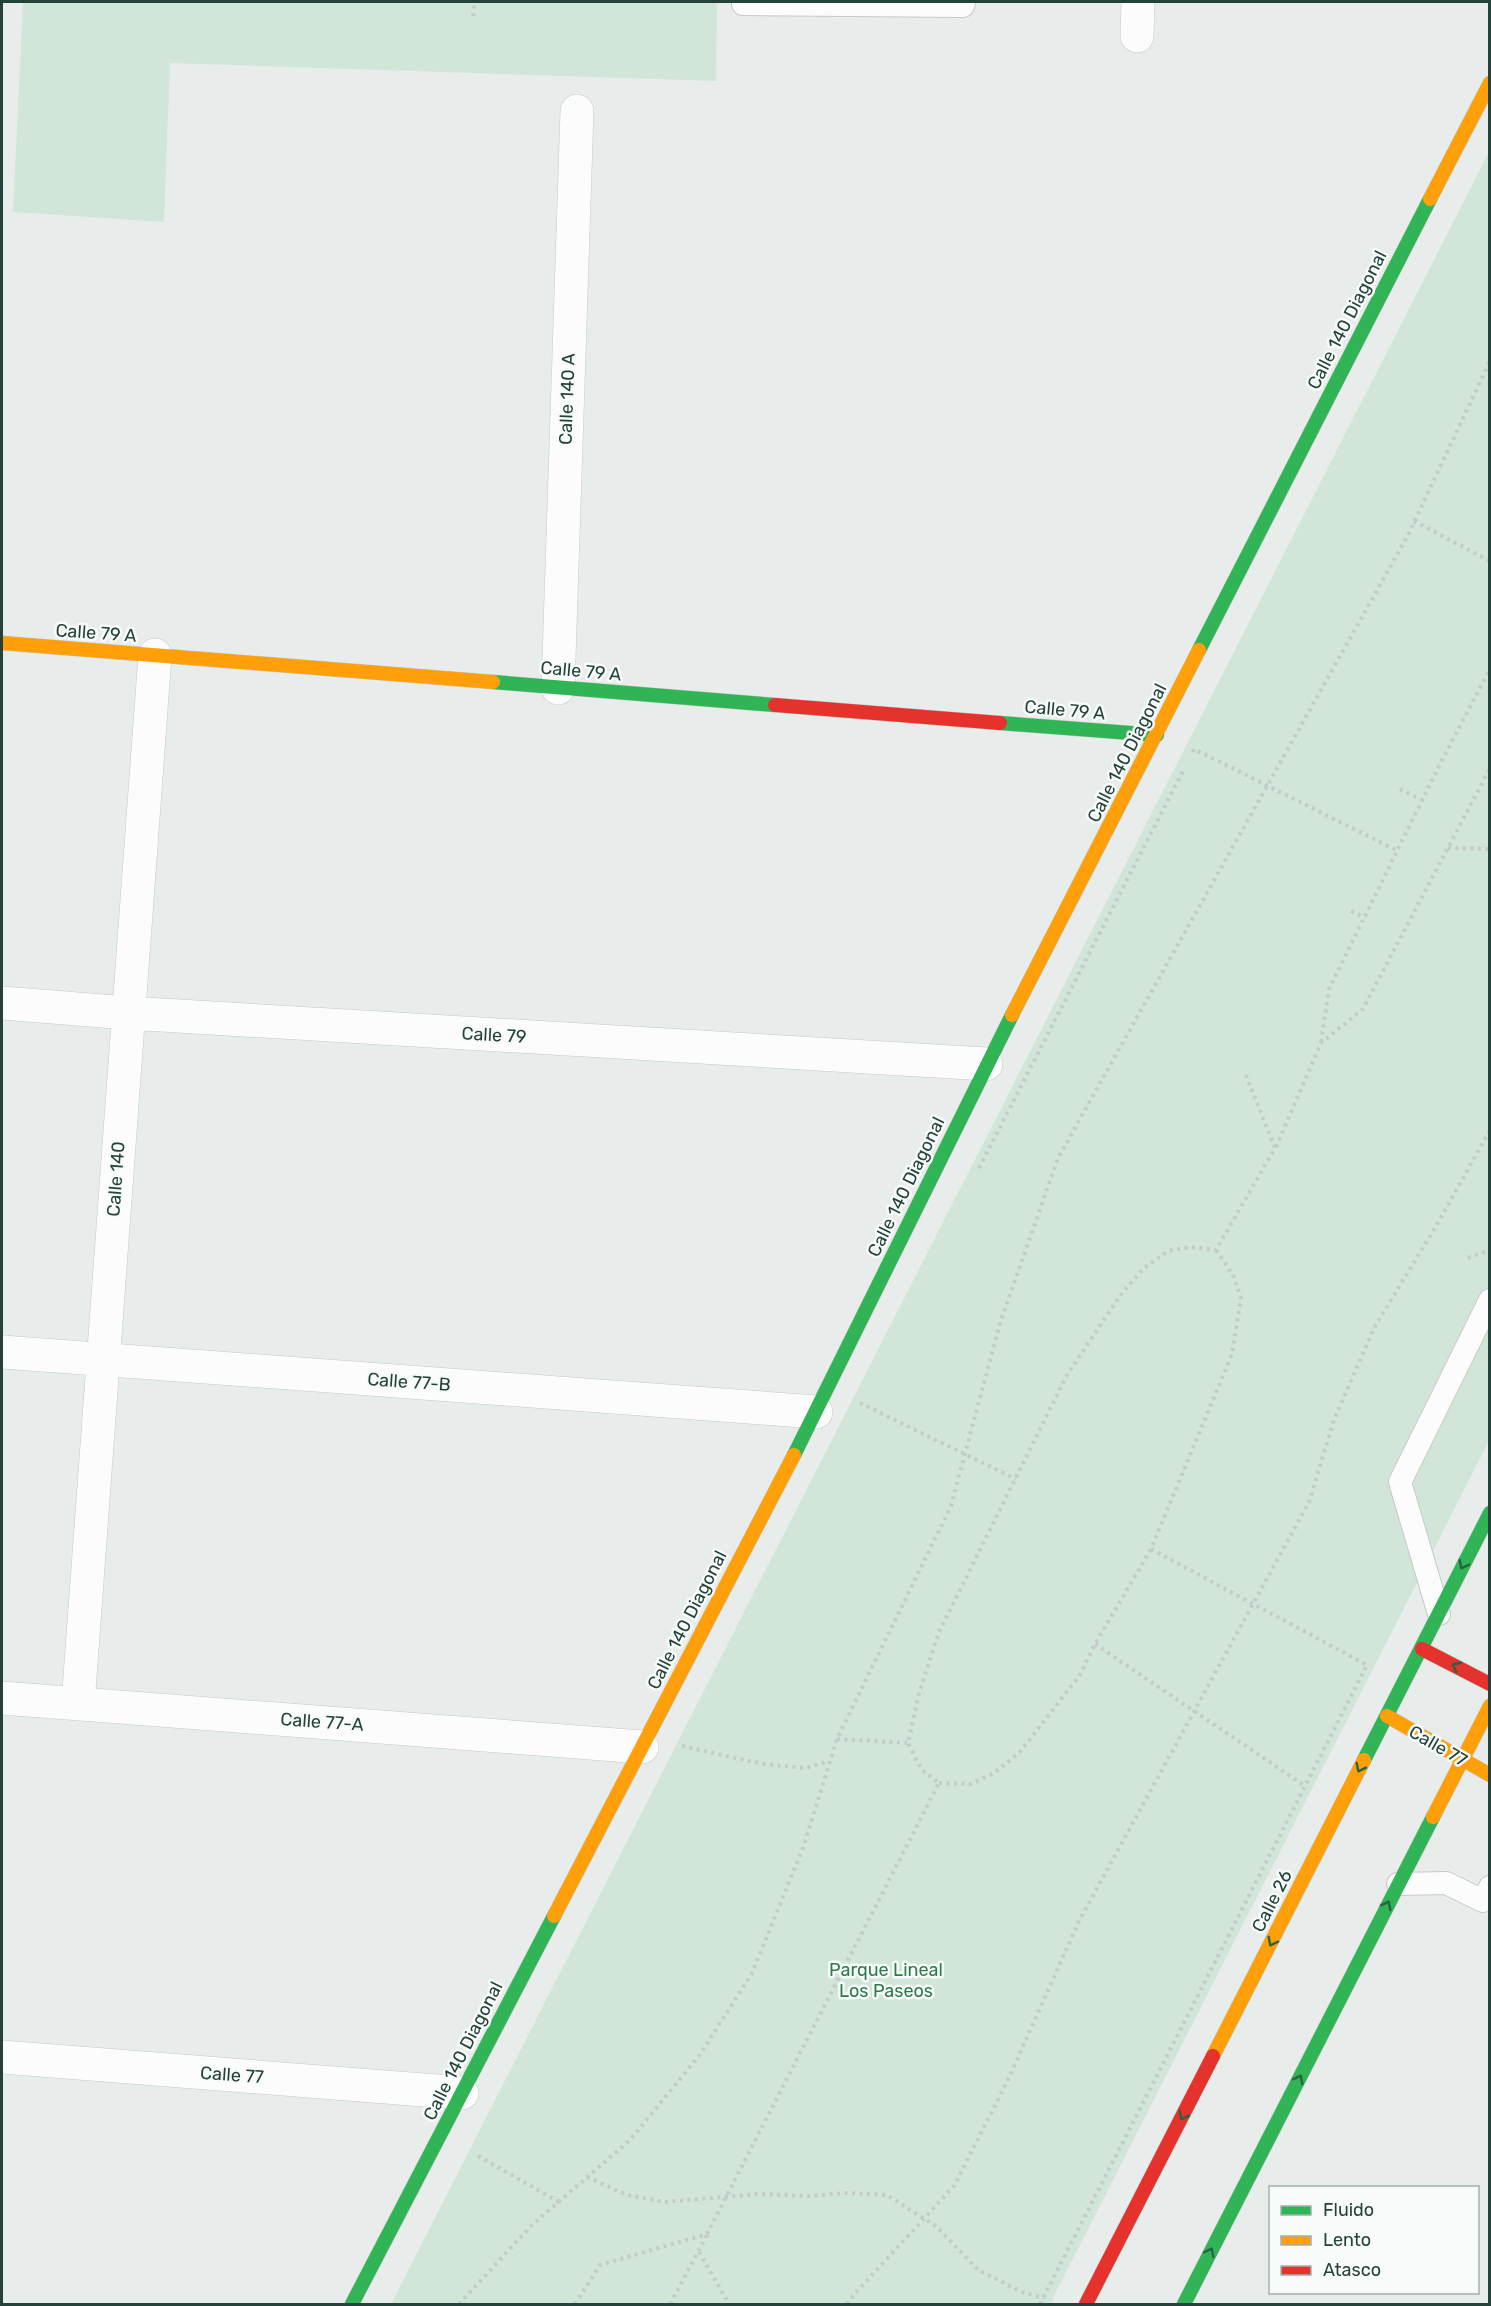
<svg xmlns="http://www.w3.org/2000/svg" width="1491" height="2306" viewBox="0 0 1491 2306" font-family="Rubik,sans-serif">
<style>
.green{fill:#d1e6d8}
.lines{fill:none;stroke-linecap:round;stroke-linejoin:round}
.lane-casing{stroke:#c5cac8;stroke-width:24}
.street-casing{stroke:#c5cac8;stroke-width:34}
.fast-casing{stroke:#c3cbc8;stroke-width:15}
.slow-casing{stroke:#c3cbc8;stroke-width:15}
.jam-casing{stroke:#c3cbc8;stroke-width:15}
.path{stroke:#c3ccca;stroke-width:4;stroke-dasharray:3 4.5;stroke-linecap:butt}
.lane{stroke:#fcfcfc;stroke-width:22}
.street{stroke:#fcfcfc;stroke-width:33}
.fast{stroke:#30b455;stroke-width:14}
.slow{stroke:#ff9f0a;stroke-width:14}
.jam{stroke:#e5322d;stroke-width:14}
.oneway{stroke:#286442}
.labels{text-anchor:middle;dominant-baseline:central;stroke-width:5;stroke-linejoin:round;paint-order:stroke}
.street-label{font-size:18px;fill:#24423a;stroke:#f7fbf9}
.park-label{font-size:18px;fill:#2d7a4b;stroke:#f7fbf9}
</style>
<rect width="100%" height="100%" fill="#e8edeb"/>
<path class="green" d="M23 2H717L716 81 170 63 164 222 13 212Z
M1489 152V1441L1050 2304H391Z"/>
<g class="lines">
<g class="lane-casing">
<path id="lane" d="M743 2V4L963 6 964 2
M1439 1614 1400 1482 1490 1300
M1398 1884 1446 1883 1483 1901 1490 1887"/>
</g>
<g class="street-casing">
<path id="street" d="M1137 36 1138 2
M558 688 577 111
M2 1003 128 1013 986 1064
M2 1352 816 1412
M2 1698 642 1747
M78 1704 155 655
M2 2057 462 2093"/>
</g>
<g class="fast-casing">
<path id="fast" d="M1199 650 1430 199
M493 682 775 705
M1000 723 1157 735
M794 1455 1012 1015
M1364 1760 1490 1513
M352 2304 554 1916
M1184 2304 1433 1817"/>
</g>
<g class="slow-casing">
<path id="slow" d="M1430 199 1490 83
M2 643 493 682
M1012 1015 1199 650
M1387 1716 1490 1775
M1433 1817 1490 1706
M554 1916 794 1455
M1213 2056 1364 1760"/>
</g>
<g class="jam-casing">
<path id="jam" d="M775 705 1000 723
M1422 1649 1490 1684
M1086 2304 1213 2056"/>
</g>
<path class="path" d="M473 16 475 2
M1414 521 1490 561
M1193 752 1194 749 1398 851
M1400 789 1422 800
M1448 848 1490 849
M1351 911 1365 918
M1321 1042 1329 989 1442 760 1490 669
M1276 1147 1321 1043 1363 1009 1490 768
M979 1168 1184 769
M1468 1258 1490 1250
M860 1403 1016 1479
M1095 1644 1305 1786
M837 1739 908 1743
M682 1746 763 1764 806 1768 829 1761
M939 1783 971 1784 994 1773 1019 1753 1080 1675 1095 1644 1151 1549 1232 1354 1241 1298 1233 1275 1216 1250
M478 2156 559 2202
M587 2177 627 2195 665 2202 758 2194 810 2196 845 2193 887 2195 937 2227 978 2270 1022 2292 1044 2298
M699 2252 729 2304
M459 2304 532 2225 629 2141 699 2056 752 1973 803 1848 837 1739 951 1506 1000 1323 1058 1158 1407 537 1490 361
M575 2304 600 2265 707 2234 939 1783 921 1769 908 1743 919 1693 939 1632 1067 1375 1122 1293 1143 1269 1168 1251 1190 1247 1216 1250 1275 1148 1245 1073
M670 2304 707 2235
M847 2304 849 2300 954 2186 1008 2080 1079 1921 1309 1502 1334 1420 1374 1328 1435 1228 1490 1130
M1040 2304 1367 1665 1151 1549"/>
<use href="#lane" class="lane"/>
<use href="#street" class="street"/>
<use href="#fast" class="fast"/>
<use href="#slow" class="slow"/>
<use href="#jam" class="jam"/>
</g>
<defs><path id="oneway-chevron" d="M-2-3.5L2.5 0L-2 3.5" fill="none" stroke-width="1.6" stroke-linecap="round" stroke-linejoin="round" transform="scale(1.5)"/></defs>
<g class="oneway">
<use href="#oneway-chevron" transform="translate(1463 1565) rotate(117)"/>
<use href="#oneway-chevron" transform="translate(1456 1666) rotate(-152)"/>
<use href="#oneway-chevron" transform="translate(1360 1768) rotate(117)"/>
<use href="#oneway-chevron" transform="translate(1387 1905) rotate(-63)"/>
<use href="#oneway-chevron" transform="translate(1272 1942) rotate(117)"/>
<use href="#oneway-chevron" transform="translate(1299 2079) rotate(-63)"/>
<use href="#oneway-chevron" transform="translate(1183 2116) rotate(117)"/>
<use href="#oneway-chevron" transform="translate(1210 2252) rotate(-63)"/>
</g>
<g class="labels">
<g class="street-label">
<text transform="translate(1347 320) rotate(-63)">Calle 140 Diagonal</text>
<text transform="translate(567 399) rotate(-88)">Calle 140 A</text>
<text transform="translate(96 633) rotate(4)">Calle 79 A</text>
<text transform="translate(581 671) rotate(5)">Calle 79 A</text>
<text transform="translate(1065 710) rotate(5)">Calle 79 A</text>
<text transform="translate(1127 753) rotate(-63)">Calle 140 Diagonal</text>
<text transform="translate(494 1035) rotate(3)">Calle 79</text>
<text transform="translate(116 1179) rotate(-86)">Calle 140</text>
<text transform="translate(906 1187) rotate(-64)">Calle 140 Diagonal</text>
<text transform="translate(409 1382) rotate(4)">Calle 77-B</text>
<text transform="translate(687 1620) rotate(-63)">Calle 140 Diagonal</text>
<text transform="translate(322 1722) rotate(4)">Calle 77-A</text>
<text transform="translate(1438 1746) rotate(30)">Calle 77</text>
<text transform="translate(1272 1901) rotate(-63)">Calle 26</text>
<text transform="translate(463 2051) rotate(-63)">Calle 140 Diagonal</text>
<text transform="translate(232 2075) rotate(4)">Calle 77</text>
</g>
<g class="park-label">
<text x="886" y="1970">Parque Lineal<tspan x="886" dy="21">Los Paseos</tspan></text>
</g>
</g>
<rect width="1491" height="2306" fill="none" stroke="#24423a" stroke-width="6"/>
<rect x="1269" y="2186" width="210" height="108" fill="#f7fbf9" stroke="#a3b1ad" stroke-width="1.5"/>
<rect x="1281" y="2206" width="30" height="9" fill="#30b455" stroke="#a3b1ad" stroke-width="1.5"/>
<text x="1323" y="2216" font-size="18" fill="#24423a">Fluido</text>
<rect x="1281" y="2236" width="30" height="9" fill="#ff9f0a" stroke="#a3b1ad" stroke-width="1.5"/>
<text x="1323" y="2246" font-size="18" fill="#24423a">Lento</text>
<rect x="1281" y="2266" width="30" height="9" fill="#e5322d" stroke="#a3b1ad" stroke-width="1.5"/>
<text x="1323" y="2276" font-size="18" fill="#24423a">Atasco</text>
</svg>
